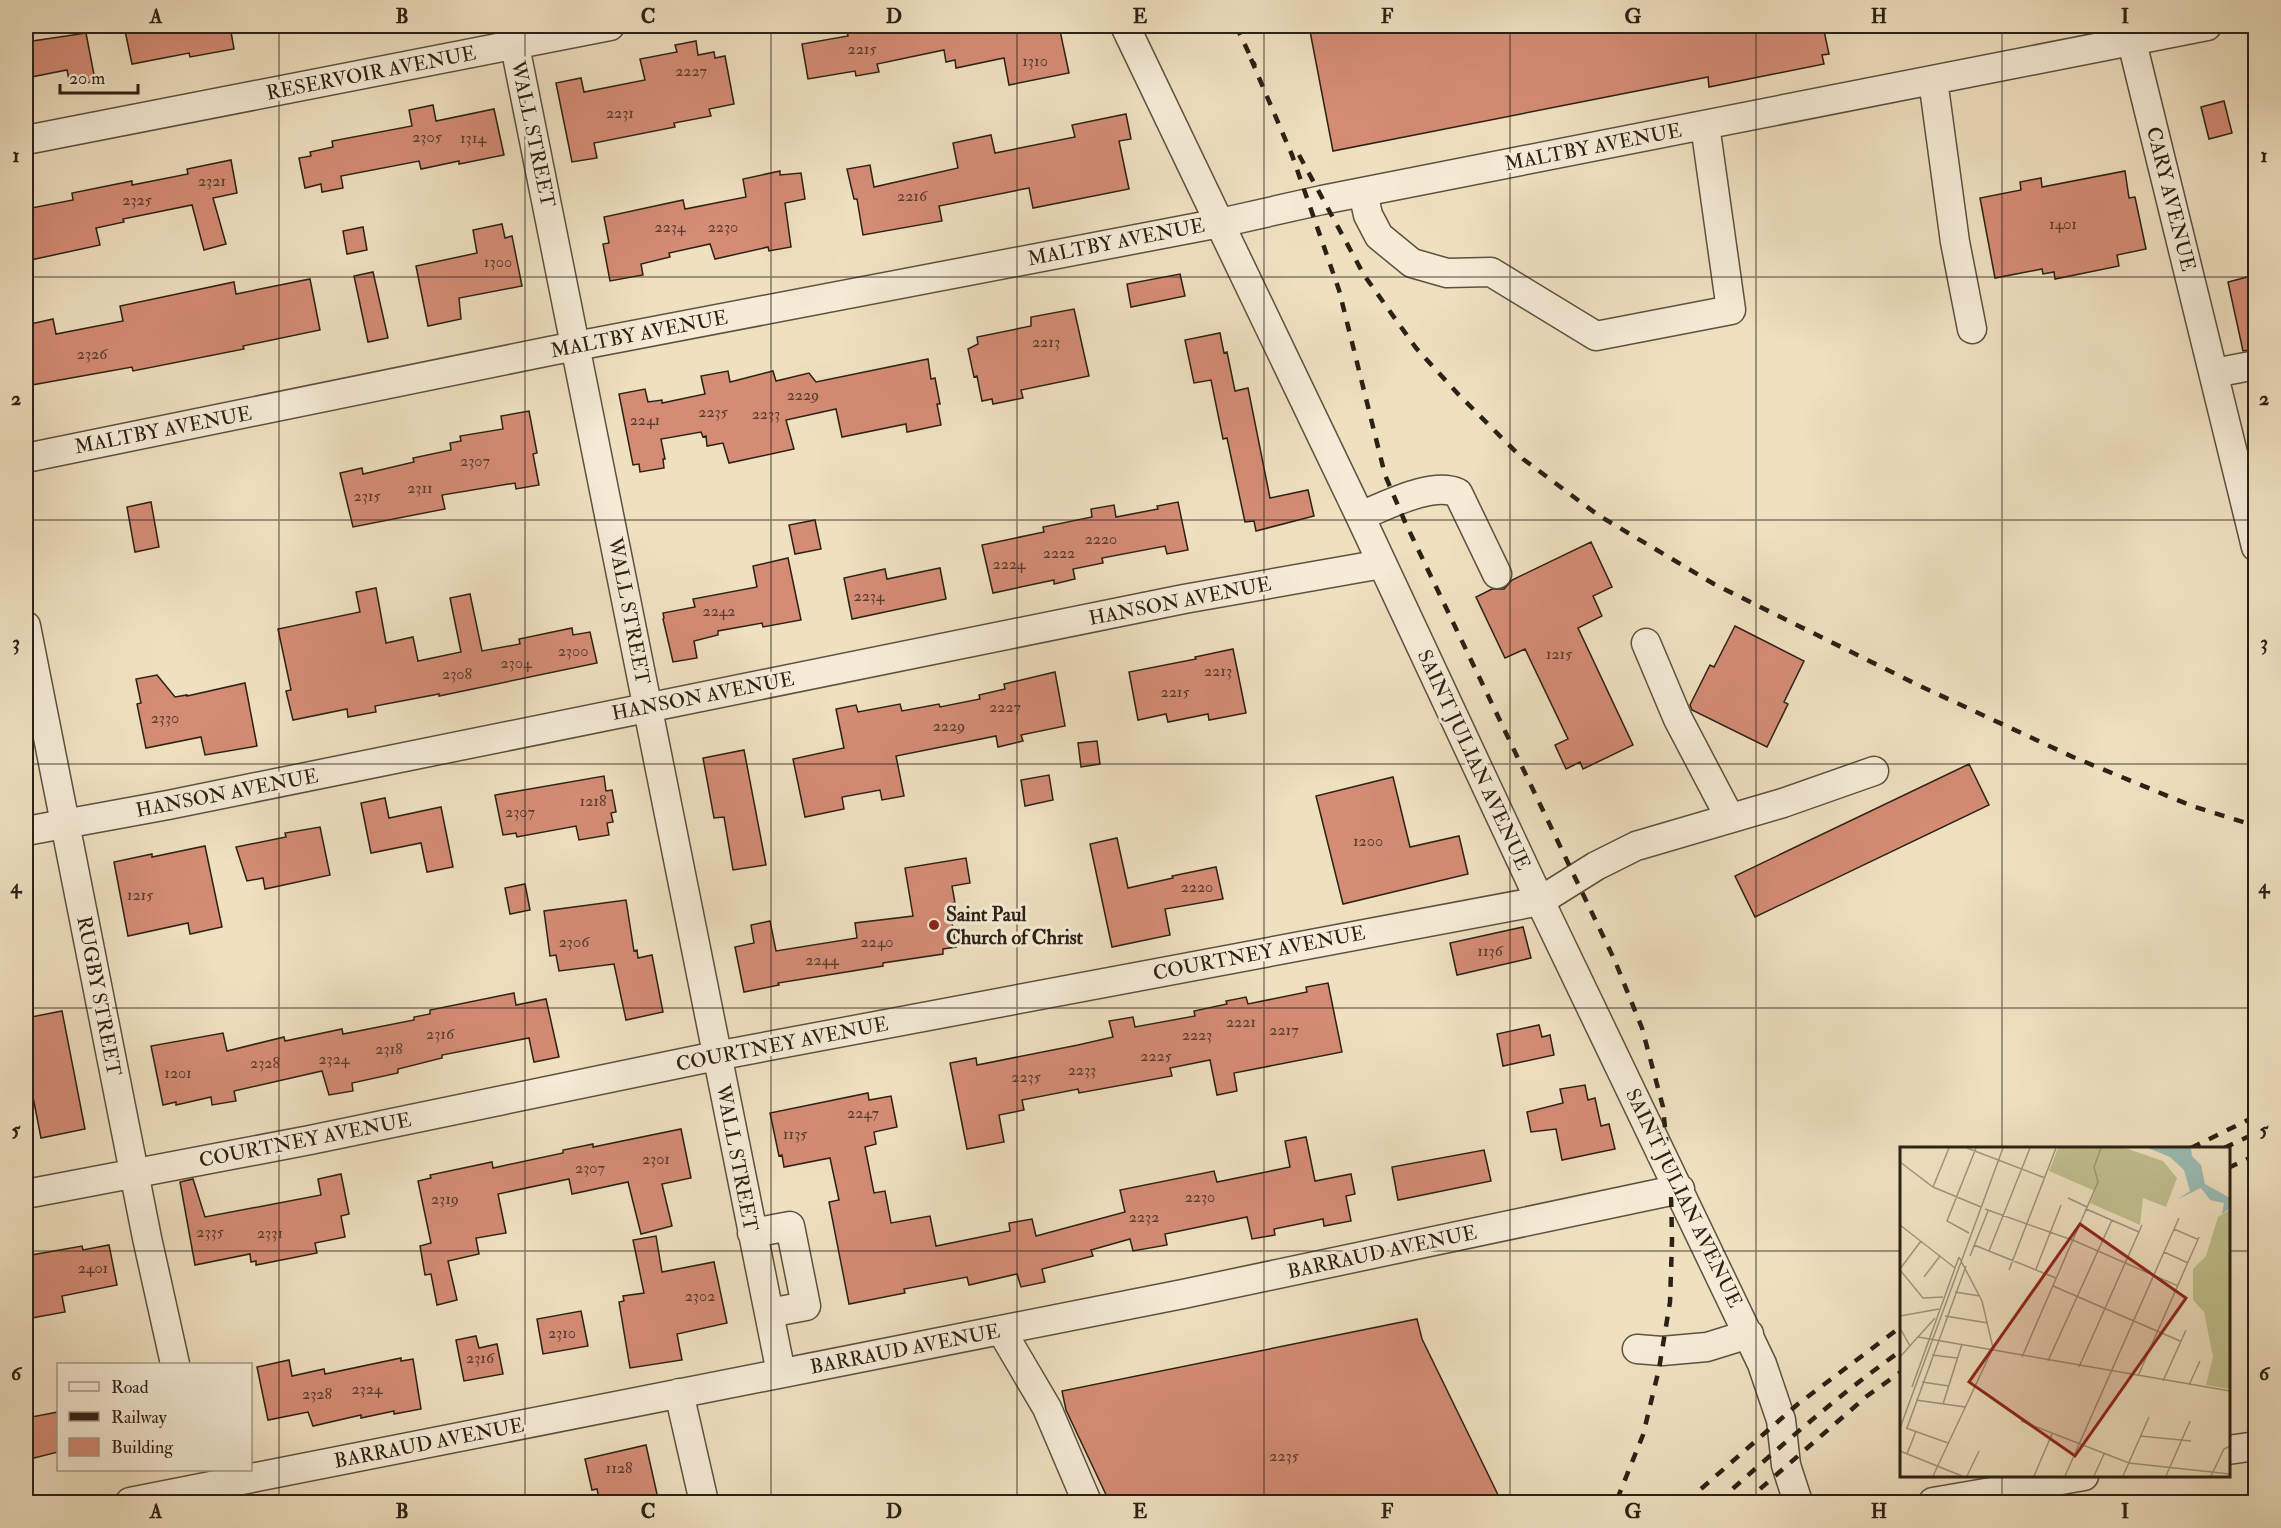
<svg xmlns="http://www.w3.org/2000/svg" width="2281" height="1528" viewBox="0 0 2281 1528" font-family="'IM FELL Double Pica',serif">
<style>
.building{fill:#d48c75;stroke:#2c2115;stroke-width:1.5}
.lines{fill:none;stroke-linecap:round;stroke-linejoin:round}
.minor-casing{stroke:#5d5140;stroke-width:31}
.minor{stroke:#f5ebd6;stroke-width:28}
.rail{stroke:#2c2115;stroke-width:4.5;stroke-dasharray:10 10;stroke-linecap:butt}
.grid{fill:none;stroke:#2c2115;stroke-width:1.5;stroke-opacity:0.55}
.poi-dot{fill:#8f2418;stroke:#f5ebd6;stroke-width:2}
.labels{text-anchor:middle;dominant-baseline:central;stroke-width:6;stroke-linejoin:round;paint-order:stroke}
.number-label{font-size:16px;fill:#563c2d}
.street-label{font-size:20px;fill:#2c2115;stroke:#f5ebd6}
.poi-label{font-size:20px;font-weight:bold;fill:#2c2115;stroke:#f5ebd6;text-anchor:start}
.inset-road{fill:none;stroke:#a1947c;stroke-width:1.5}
.view{fill:#8f2418;fill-opacity:0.15;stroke:#8f2418;stroke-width:3}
.inset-edge{fill:none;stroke:#2c2115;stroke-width:3}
.neatline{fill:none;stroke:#2c2115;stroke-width:2}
.grid-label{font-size:20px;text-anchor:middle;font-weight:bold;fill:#2c2115}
</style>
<rect width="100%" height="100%" fill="#efe0c0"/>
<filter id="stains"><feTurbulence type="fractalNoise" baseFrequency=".00333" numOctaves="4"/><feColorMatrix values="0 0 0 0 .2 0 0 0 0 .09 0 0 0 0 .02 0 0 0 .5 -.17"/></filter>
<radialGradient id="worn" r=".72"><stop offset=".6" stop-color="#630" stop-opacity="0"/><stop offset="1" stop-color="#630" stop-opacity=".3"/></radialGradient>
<path class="building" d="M124 26H230L234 49 190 57 189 53 132 64Z
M846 26H1059L1069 73 1009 85 1004 58 956 68 955 60 946 62 944 50 877 64 879 72 856 76 855 71 808 79 802 44 848 36Z
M1309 26H1823L1829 54 1822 55 1824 64 1709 87 1708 77 1333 151Z
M86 33 95 80H92V82L70 85 67 70 26 78V42Z
M696 41 698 55 714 52 715 58 725 56 734 104 709 109 711 116 674 123 675 127 594 143 597 158 572 162 556 83 581 78 584 92 645 80 640 59 677 52 675 45Z
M2224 101 2232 133 2209 139 2201 107Z
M433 105 436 121 494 109 504 155 459 164V161L421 169 419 161 341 176 343 188 322 192 321 184 305 188 299 158 311 156 310 152 333 147 332 141 412 126 409 110Z
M1126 114 1131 139 1119 141 1129 189 1033 208 1029 188 939 206 942 221 863 235 857 199H854L847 169 870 165 874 187 958 168 953 143 991 135 995 153 1075 137 1072 125Z
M231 160 237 193 213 198 226 244 204 250 192 205 123 219 124 222 96 228 100 245 26 261V209L73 200 72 193 132 181V185L188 174 187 169Z
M780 171V175L801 173 805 199 785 203 791 247 769 251 768 247 715 259 710 244 669 253 670 257 641 264 643 275 610 281 603 244 609 243 604 217 683 200 685 209 746 197 743 179Z
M2125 171 2129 198 2135 197 2146 249 2117 255 2119 266 2055 279 2054 272 2043 274 2042 269 1995 278 1980 198 2021 190 2020 182 2041 178 2042 187Z
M502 224 505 238 512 236 522 286 459 298 461 319 428 326 416 266 477 253 473 230Z
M363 227 367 250 347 254 343 231Z
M373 272 388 338 368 342 354 276Z
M1180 274 1185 296 1131 307 1127 284Z
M2251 276 2256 297V349L2243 351 2228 282Z
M310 279 320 330 243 346 244 349 133 371 132 367 26 386V325L53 319 56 334 123 321 120 306 234 282 236 294Z
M1074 309 1089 376 1021 390 1023 398 993 404 992 399 982 401 977 376 974 377 968 349 978 344 977 337 1031 326V317Z
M1220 333 1224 353 1227 352 1235 391 1248 388 1270 498 1308 490 1314 516 1256 531 1254 521 1245 522 1227 438 1223 439 1211 380 1194 383 1185 340Z
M928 359 931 379 935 378 940 404H937L941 425 907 432 906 424 842 437 836 409 786 420 794 449 729 463 723 443 707 446 706 436 703 437 701 432 661 439 665 459H663L664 468 640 472 639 464 633 465 619 394 645 389 648 402 662 400V403L705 394 701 376 728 371 730 382 773 371 776 381 809 373 816 382Z
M529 411 537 453 533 454 539 485 516 489 515 483 442 495 445 509 353 527 340 473 362 468 363 474 414 462 413 458 451 450 450 443 461 441 460 436 503 429 501 416Z
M151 502 159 547 135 552 127 507Z
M1178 502 1188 550 1167 554 1165 546 1102 558 1103 563 1073 569 1075 579 1054 584V580L993 593 982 545 1044 532 1043 527 1092 517 1091 509 1114 505 1116 517 1158 509 1157 506Z
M815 520 821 549 795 554 789 525Z
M1591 542 1612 587 1593 596 1602 616 1578 628 1633 745 1583 769 1580 762 1566 769 1555 745 1568 739 1525 649 1505 658 1476 597 1492 589H1504L1512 580Z
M788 558 801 620 763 627 762 623 718 631V635L694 641 697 658 673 662 663 619 664 618 663 613 695 607 693 599 757 587 753 566Z
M940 568 946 599 852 619 844 578 885 569 887 579Z
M376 588 386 643 413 637 418 661 461 652 450 598 470 594 482 651 520 644 519 639 572 628 573 635 590 632 597 663 439 696V694L375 706 376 712 348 717 347 709 293 720 286 691 291 690 278 629 360 612 356 592Z
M1735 626 1804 661 1784 702 1788 704 1767 747 1692 710 1690 705 1710 665 1714 667Z
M1233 649 1246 713 1209 720 1208 714 1168 722 1166 714 1138 720 1129 672 1196 659 1195 657Z
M1055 672 1065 726 1021 735 1023 741 998 747 996 736 896 756 904 796 882 800 880 790 842 797 844 809 805 817 793 759 844 748 836 709 856 705 858 712 900 704 902 711 939 704 940 707 980 699 979 695 1005 689 1004 684Z
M157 675 175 697 187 695V696L245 683 257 746 205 755 201 737 146 748 137 704 141 703 136 679Z
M1097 741 1100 764 1081 767 1078 743Z
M744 750 766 865 733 870 724 817 714 818 703 758Z
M1969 764 1989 805 1755 917 1735 876Z
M1049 775 1053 800 1025 806 1021 780Z
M604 776 606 791 612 790 616 812 611 813 613 822 607 823 609 835 579 840 576 826 517 837 516 833 503 835 495 795Z
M1393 777 1410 847 1459 836 1468 874 1343 904 1316 796Z
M385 798 389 818 441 807 453 867 427 872 421 843 371 853 361 803Z
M320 827 330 875 265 889 263 878 247 881 236 847 286 837 285 833Z
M1117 838 1128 888 1173 878 1172 876 1216 867 1223 899 1165 909 1170 935 1112 947 1090 844Z
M205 846 222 927 190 934 188 923 128 936 114 862 152 854V857Z
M966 858 970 883 952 886 955 903 949 904 956 947 943 949V954L883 963V966L778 983 779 985 744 992 735 947 754 943 751 925 770 921 776 951 857 938 855 923 913 916 905 868Z
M525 884 530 910 510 914 505 888Z
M626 900 634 951 637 950 638 958 652 955 663 1012 626 1020 614 964 559 971 556 955 550 956 544 911Z
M1523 927 1531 958 1457 975 1450 943Z
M1328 983 1342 1052 1234 1073 1237 1091 1217 1095 1210 1060 1170 1068 1172 1076 1079 1093 1078 1089 1022 1100 1024 1110 999 1115 1004 1142 967 1149 950 1063 976 1058 977 1065 1078 1045 1113 1037 1109 1021 1133 1017 1135 1027 1195 1016 1194 1011 1227 1004 1226 1001 1246 997 1248 1004 1307 992 1306 987Z
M514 993 516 1005 546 999 559 1057 534 1062 529 1038 442 1055V1058L398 1069V1073L352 1083 353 1091 329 1095 322 1071 234 1091 236 1101 212 1105 211 1097 176 1105V1102L163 1105 151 1046 223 1033 227 1051 284 1037 285 1041 342 1029 343 1034 414 1020V1017L430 1014V1010Z
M62 1011 85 1129 41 1138 26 1061V1018Z
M1539 1025 1542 1037 1550 1035 1554 1055 1503 1066 1497 1034Z
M1585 1085 1588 1100 1595 1098 1601 1126 1609 1124 1615 1149 1562 1160 1556 1129 1531 1132 1527 1112 1563 1103 1560 1089Z
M868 1093 869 1100 891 1096 897 1127 874 1132 876 1144 865 1147 874 1193 885 1191 891 1223 930 1216 936 1246 1010 1231 1009 1223 1032 1219 1036 1236 1125 1212 1120 1190 1214 1171 1217 1182 1290 1167 1285 1141 1306 1137 1315 1181 1351 1174 1355 1194 1346 1196 1351 1221 1324 1226 1323 1219 1274 1229 1275 1235 1252 1239 1247 1217 1165 1234 1167 1245 1133 1251 1130 1239 1091 1250 1093 1256 1042 1269 1045 1282 1021 1287 1017 1274 969 1285 967 1277 904 1289 905 1293 849 1304 829 1202 839 1200 830 1158 784 1167 782 1155 779 1156 770 1113Z
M681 1129 691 1178 662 1184 672 1226 641 1234 628 1182 572 1194 569 1179 498 1194 506 1233 476 1238 479 1254 448 1261 457 1300 437 1305 431 1274 425 1275 420 1246 431 1243 418 1181 431 1178 430 1175 492 1162 493 1168 563 1153V1150L593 1144V1147Z
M1484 1150 1491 1181 1398 1200 1392 1167Z
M341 1174 349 1214 341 1216 345 1237 315 1243 317 1253 256 1265V1261L251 1262 250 1254 195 1265 180 1182 193 1179 205 1217 321 1195 318 1179Z
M656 1236 662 1272 714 1262 727 1323 677 1334 682 1360 630 1368 619 1302 624 1301 623 1296 644 1293 633 1240Z
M109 1245 117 1285 62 1296 65 1312 26 1319V1256L82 1246 83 1250Z
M581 1311 588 1346 543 1354 537 1319Z
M1417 1319 1422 1339 1502 1503H1110L1066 1410 1062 1391Z
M476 1336 479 1348 497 1344 503 1374 464 1381 456 1340Z
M401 1358V1361L413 1359 421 1409 394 1414V1411L361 1418V1415L313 1426 308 1412 268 1420 257 1367 289 1360 292 1376 324 1369 325 1374Z
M58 1412V1452L26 1460V1418Z
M646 1445 659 1503H600L597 1489 592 1490 585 1459Z"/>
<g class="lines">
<g class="minor-casing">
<path id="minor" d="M511 26 781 1373
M1125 26 1360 516 1540 901 1762 1364 1781 1420 1786 1465 1798 1502
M2128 26 2256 547
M1933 80 1955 242 1972 329
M26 140 610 26
M1363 192 1368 215 1379 236 1412 263 1447 273 1491 272 1596 336 1731 310 1705 125
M2214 373 2256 365
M26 458 550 351 1220 223 1322 200 2207 26
M1360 516C1386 506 1432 481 1458 493L1497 574
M26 626 147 1238 175 1364
M1646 643 1678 719 1730 818
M26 831 168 805 1184 599 1382 564
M26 1194 310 1140 716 1056 1540 901 1596 866 1636 846 1783 803 1874 771
M752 1233 790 1226 806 1306 769 1313
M1001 1330 1047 1408 1087 1502
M1637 1349 1662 1351 1707 1347 1749 1334
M679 1393 704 1502
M2228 1450 2256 1446
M130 1502 1183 1294 1680 1189
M1933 1502 2084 1476"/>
</g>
<use href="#minor" class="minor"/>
<path class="rail" d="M1236 26 1255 66
M1251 59 1292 155 1339 290 1385 475 1405 522 1615 961 1642 1028 1663 1107 1671 1190 1672 1241 1670 1302 1659 1369 1643 1435 1616 1502
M1299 155 1364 275 1416 348 1459 395 1523 459 1598 515 1714 584 1918 685 2073 757 2192 806 2256 826
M2191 1148 2256 1116
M2224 1148 2256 1133
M2228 1168 2256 1155
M1686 1502 1798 1404 1902 1326
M1718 1502C1777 1449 1837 1396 1902 1350
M1745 1502 1867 1396 1902 1371"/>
</g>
<path class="grid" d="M279 26V1502M525 26V1502M771 26V1502M1017 26V1502M1264 26V1502M1510 26V1502M1756 26V1502M2002 26V1148M26 277H2256M26 520H2256M26 764H2256M26 1008H2256M26 1251H1902M2228 1251H2256M2002 1476V1502"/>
<circle class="poi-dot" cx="934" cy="925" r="6"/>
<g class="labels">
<g class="number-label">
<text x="862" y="49">2215</text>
<text x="1035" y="61">1310</text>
<text x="691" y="71">2227</text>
<text x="620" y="113">2231</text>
<text x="427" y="137">2305</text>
<text x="473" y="138">1314</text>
<text x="212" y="181">2321</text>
<text x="912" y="196">2216</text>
<text x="137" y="200">2325</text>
<text x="2063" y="224">1401</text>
<text x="670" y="227">2234</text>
<text x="723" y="227">2230</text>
<text x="498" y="262">1300</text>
<text x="1046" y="342">2213</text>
<text x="92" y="354">2326</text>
<text x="803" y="395">2229</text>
<text x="713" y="412">2235</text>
<text x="766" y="414">2233</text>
<text x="645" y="420">2241</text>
<text x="475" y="461">2307</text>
<text x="420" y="488">2311</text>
<text x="367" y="496">2315</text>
<text x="1101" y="539">2220</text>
<text x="1059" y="553">2222</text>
<text x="1009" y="564">2224</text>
<text x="869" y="596">2234</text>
<text x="719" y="611">2242</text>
<text x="573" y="651">2300</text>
<text x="1559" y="654">1215</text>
<text x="516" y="663">2304</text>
<text x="1218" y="671">2213</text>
<text x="457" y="674">2308</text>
<text x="1175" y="692">2215</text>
<text x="1005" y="707">2227</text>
<text x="165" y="718">2330</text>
<text x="949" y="726">2229</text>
<text x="593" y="801">1218</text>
<text x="520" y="812">2307</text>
<text x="1368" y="841">1200</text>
<text x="1197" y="887">2220</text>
<text x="140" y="895">1215</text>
<text x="574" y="942">2306</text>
<text x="877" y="942">2240</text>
<text x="1490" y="951">1136</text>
<text x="822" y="960">2244</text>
<text x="1241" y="1022">2221</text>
<text x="1284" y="1030">2217</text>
<text x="440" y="1034">2316</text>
<text x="1197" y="1035">2223</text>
<text x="389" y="1049">2318</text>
<text x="1156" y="1056">2225</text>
<text x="334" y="1059">2324</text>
<text x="265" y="1063">2328</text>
<text x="1082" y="1070">2233</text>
<text x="178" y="1073">1201</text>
<text x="1026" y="1077">2235</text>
<text x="863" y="1113">2247</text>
<text x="795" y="1134">1135</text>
<text x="656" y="1159">2301</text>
<text x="590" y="1168">2307</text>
<text x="1200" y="1197">2230</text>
<text x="445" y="1199">2319</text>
<text x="1144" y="1217">2232</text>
<text x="210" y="1232">2335</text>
<text x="270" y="1233">2331</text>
<text x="93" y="1268">2401</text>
<text x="700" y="1296">2302</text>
<text x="562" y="1333">2310</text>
<text x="480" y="1358">2316</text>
<text x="367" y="1389">2324</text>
<text x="317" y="1394">2328</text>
<text x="1284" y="1456">2235</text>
<text x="619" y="1468">1128</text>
</g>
<g class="street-label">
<text transform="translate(371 73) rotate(-11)">RESERVOIR AVENUE</text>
<text transform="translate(533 134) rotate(78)">WALL STREET</text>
<text transform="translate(1593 147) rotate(-11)">MALTBY AVENUE</text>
<text transform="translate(2171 199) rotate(76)">CARY AVENUE</text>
<text transform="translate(1116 242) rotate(-11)">MALTBY AVENUE</text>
<text transform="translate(639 334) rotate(-11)">MALTBY AVENUE</text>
<text transform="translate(163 430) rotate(-11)">MALTBY AVENUE</text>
<text transform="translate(1180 601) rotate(-11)">HANSON AVENUE</text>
<text transform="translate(629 611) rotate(79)">WALL STREET</text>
<text transform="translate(703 696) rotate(-11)">HANSON AVENUE</text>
<text transform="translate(1474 760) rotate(65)">SAINT JULIAN AVENUE</text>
<text transform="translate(227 793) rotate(-11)">HANSON AVENUE</text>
<text transform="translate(1259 953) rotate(-11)">COURTNEY AVENUE</text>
<text transform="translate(99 996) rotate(79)">RUGBY STREET</text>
<text transform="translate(782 1044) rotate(-11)">COURTNEY AVENUE</text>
<text transform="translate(305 1140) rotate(-11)">COURTNEY AVENUE</text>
<text transform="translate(737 1158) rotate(79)">WALL STREET</text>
<text transform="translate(1684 1198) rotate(64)">SAINT JULIAN AVENUE</text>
<text transform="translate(1382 1252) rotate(-12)">BARRAUD AVENUE</text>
<text transform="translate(905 1349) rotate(-11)">BARRAUD AVENUE</text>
<text transform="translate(429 1443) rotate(-11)">BARRAUD AVENUE</text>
</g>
<g class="poi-label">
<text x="946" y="914">Saint Paul<tspan x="946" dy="23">Church of Christ</tspan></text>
</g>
</g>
<g transform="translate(1900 1147)">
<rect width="330" height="330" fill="#efe0c0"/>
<path d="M158 1H225L263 14 277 31 266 60 243 51 240 78 190 56 195 44 149 24ZM330 63V242L306 238 313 210 304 165 293 153V122L306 109 318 70Z" fill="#c0c08e"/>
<path d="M248 1H291L292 9 301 18 305 37 330 51V61L322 67 319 82 324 56 310 53 301 41 278 52 290 44 284 23 270 10Z" fill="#9abdb4"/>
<path class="inset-road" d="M67 1 145 31M0 15 33 40 81 60M33 40 49 1M168 51 187 60M85 62 175 94 278 139M186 62 239 85M0 78 55 121M274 82 297 92M69 86 47 74 76 1M74 98 156 131M89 104 130 1M264 105 288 116M70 109 88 64M0 122 21 94M136 122 161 58M0 123 23 151 43 150M109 123 156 1M24 130 40 109M153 139 280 194M55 145 80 149M0 169 39 162M45 169 88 176M0 181 10 199M18 190 330 244M32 208 57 211M0 210 35 171M122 210 198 35 194 20 201 1M148 214 212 73M179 220 242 78M238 229 299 90M263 234 286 183M22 235 49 239M289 238 300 214M12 240 59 110M16 253 65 260M43 257 62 197M121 274 229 316 330 327M0 281 103 1M6 281 48 296M7 281 66 119M240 289 291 294M0 304 62 329M7 307 16 284M33 329 93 201 82 154 59 110M67 329 79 304M134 329 152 287M165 329 279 71M194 329 204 307M223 329 249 270M266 329 290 274M311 329 324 302 330 299"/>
<path class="view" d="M180 77 286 151 175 309 69 235Z"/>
<rect width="330" height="330" class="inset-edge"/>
</g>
<rect width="2281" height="1528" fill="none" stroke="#efe0c0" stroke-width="66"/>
<rect x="57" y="1363" width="195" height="108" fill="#f5ebd6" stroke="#a59a89" stroke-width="1.5"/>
<rect x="69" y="1382" width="30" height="9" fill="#f5ebd6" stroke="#a59a89" stroke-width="1.5"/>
<text x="111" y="1393" font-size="18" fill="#2c2115">Road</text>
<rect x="69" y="1412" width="30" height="9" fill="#2c2115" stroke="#a59a89" stroke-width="1.5"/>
<text x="111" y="1423" font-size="18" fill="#2c2115">Railway</text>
<rect x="69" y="1438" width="30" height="18" fill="#d48c75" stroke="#a59a89" stroke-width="1.5"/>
<text x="111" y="1453" font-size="18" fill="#2c2115">Building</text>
<path d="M60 84v9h78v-9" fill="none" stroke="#2c2115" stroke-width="3"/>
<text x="69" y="84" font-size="18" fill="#2c2115" stroke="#f5ebd6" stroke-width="4.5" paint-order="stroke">20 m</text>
<rect x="33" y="33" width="2215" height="1462" class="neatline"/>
<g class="grid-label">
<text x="156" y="23">A</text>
<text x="402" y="23">B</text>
<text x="648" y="23">C</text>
<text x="894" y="23">D</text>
<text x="1140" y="23">E</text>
<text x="1387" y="23">F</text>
<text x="1633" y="23">G</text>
<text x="1879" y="23">H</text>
<text x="2125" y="23">I</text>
<text x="16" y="162">1</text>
<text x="2264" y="162">1</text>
<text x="16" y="405">2</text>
<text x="2264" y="405">2</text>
<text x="16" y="649">3</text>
<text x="2264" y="649">3</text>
<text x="16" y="893">4</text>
<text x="2264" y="893">4</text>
<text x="16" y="1136">5</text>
<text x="2264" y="1136">5</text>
<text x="16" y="1380">6</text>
<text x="2264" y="1380">6</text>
<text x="156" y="1518">A</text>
<text x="402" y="1518">B</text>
<text x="648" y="1518">C</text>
<text x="894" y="1518">D</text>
<text x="1140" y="1518">E</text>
<text x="1387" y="1518">F</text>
<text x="1633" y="1518">G</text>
<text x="1879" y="1518">H</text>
<text x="2125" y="1518">I</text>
</g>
<rect width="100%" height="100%" filter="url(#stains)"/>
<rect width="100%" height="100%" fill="url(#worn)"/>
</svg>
